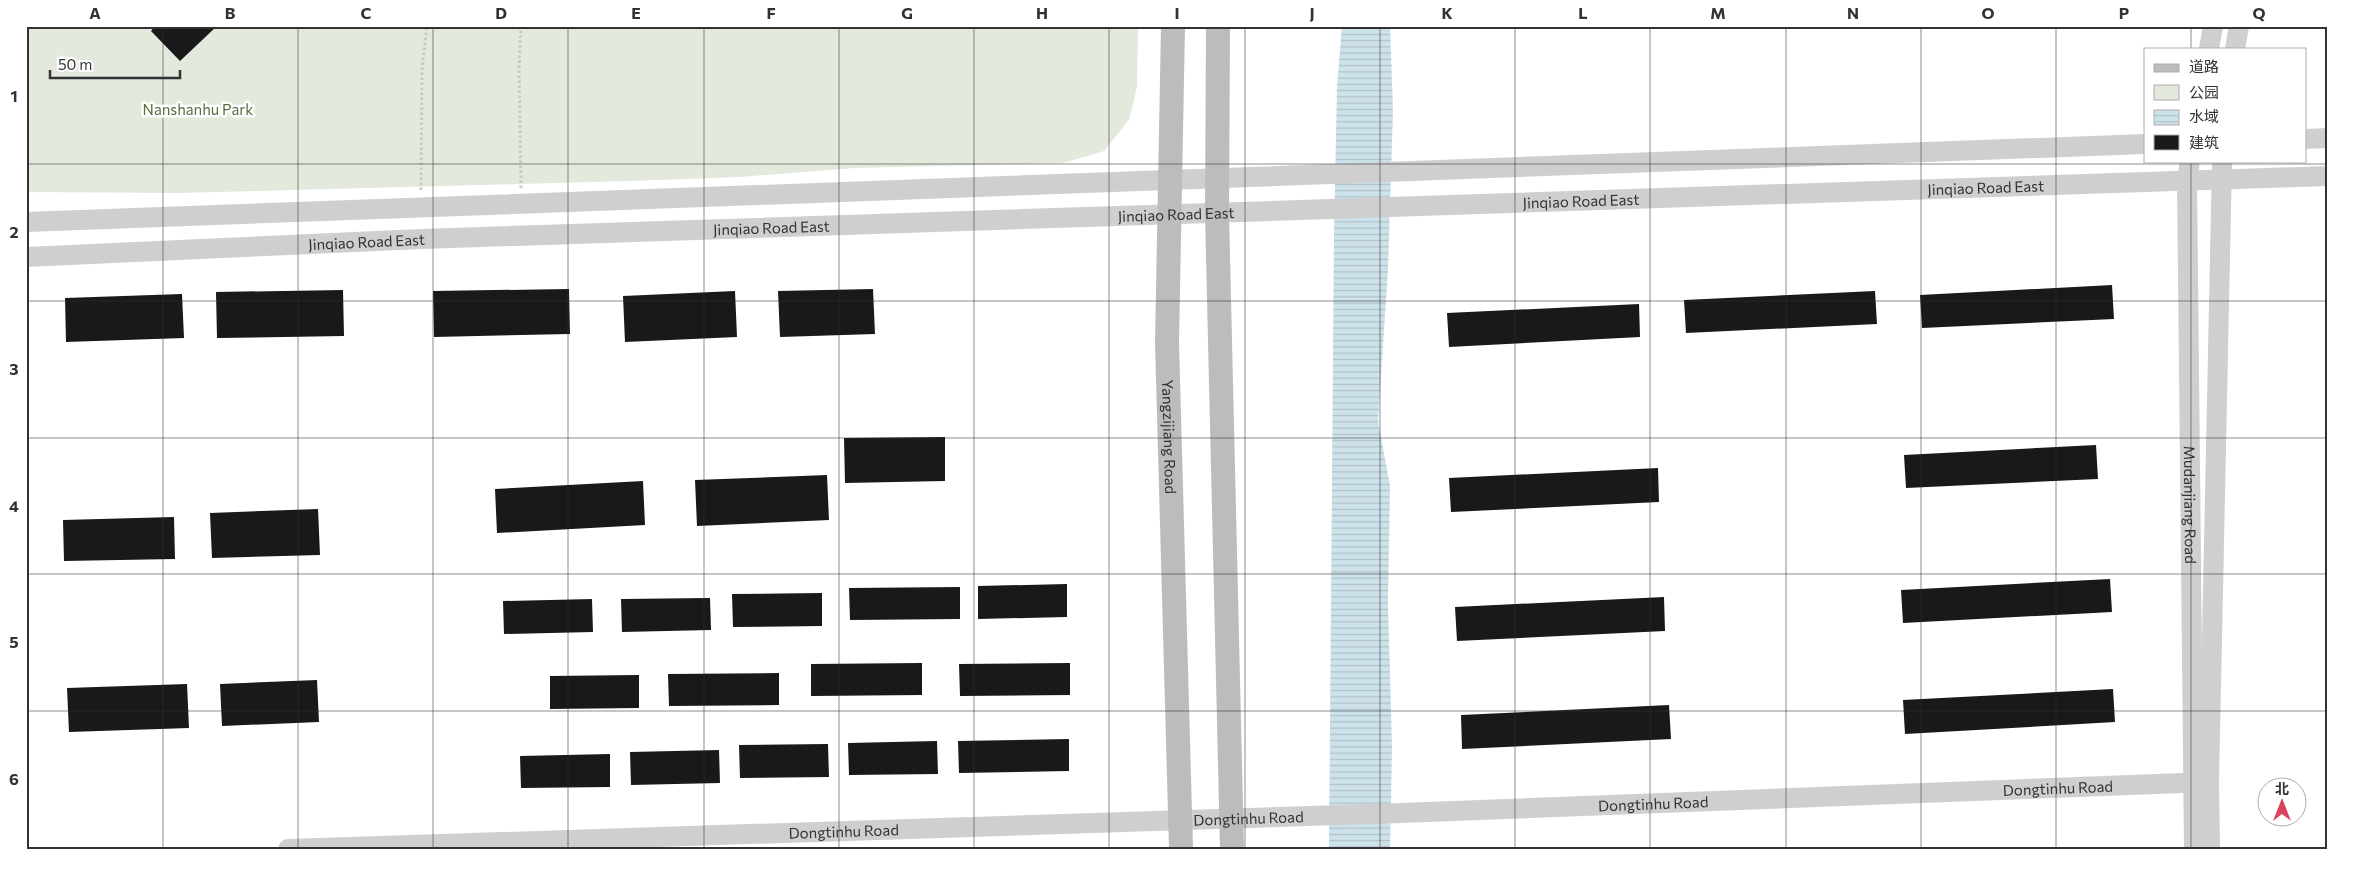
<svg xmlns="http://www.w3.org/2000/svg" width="2354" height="875" viewBox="0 0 2354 875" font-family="Commissioner,'Noto Sans SC',sans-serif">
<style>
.park{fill:#e3e9dc}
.water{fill:url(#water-rules)}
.building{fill:#191919}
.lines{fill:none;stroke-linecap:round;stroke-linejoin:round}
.path{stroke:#c9c9c9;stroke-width:3;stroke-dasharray:2.5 2.5;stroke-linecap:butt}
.tertiary{stroke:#cfcfcf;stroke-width:20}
.secondary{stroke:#bcbcbc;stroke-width:24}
.grid{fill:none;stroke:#323232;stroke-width:1;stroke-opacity:0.55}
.labels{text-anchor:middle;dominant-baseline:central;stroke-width:5;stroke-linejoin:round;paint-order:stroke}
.park-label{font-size:15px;fill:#5a6c42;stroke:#fff}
.street-label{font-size:15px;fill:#323232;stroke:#fff}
.neatline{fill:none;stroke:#323232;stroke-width:2}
.grid-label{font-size:16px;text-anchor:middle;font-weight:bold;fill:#323232}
</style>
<defs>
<pattern id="water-rules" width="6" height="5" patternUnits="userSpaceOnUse" patternTransform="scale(1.25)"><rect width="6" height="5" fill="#cde2ea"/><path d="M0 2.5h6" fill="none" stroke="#b0c2c9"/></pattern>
</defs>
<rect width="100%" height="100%" fill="#fff"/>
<path class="park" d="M26 26H1138L1137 87 1129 120 1104 151 1063 163 855 168 739 177 631 181 178 193 26 192Z"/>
<path class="water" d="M1342 26H1390L1393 110 1388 269 1378 421 1390 486 1388 602 1392 747 1390 849H1329L1334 234 1337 86Z"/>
<path class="building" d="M155 26H217L180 61 151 31Z
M2112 285 2114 319 1922 328 1920 295Z
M569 289 570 334 434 337 433 291Z
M873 289 875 334 780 337 778 291Z
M343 290 344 336 217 338 216 292Z
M735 291 737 337 625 342 623 296Z
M1875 291 1877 324 1686 333 1684 300Z
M182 294 184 338 66 342 65 298Z
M1639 304 1640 337 1449 347 1447 313Z
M945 437V481L845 483 844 438Z
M2096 445 2098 479 1906 488 1904 455Z
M1658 468 1659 502 1451 512 1449 478Z
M827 475 829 520 697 526 695 480Z
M643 481 645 525 497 533 495 489Z
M318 509 320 555 212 558 210 513Z
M174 517 175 559 64 561 63 520Z
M2110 579 2112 612 1903 623 1901 590Z
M1067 584V617L978 619V586Z
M960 587V619L850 620 849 588Z
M822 593V626L733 627 732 594Z
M1664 597 1665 631 1457 641 1455 607Z
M710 598 711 630 622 632 621 599Z
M592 599 593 632 504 634 503 601Z
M922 663V695L811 696V664Z
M1070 663V695L960 696 959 664Z
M779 673V705L669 706 668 674Z
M639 675V708L550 709V676Z
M317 680 319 722 222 726 220 684Z
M187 684 189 728 69 732 67 688Z
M2113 689 2115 722 1905 734 1903 700Z
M1669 705 1671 739 1462 749 1461 715Z
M1069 739V771L959 773 958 741Z
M937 741 938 774 849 775 848 743Z
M828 744 829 777 740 778 739 745Z
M719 750 720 783 631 785 630 752Z
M610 754V787L521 788 520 756Z"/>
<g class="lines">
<path class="path" d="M521 188 519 68 521 26
M421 190 422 69 427 26"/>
<g class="tertiary">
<path d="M2209 49 2213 26"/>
<path d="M2235 49 2239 26"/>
<path d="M2305 139 2328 138"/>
<path id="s1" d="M2190 161 2187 180 2194 849"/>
<path d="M26 222 2145 144"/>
<path id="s2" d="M26 257 421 239 2328 176"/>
<path id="s3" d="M288 849 1401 813 2209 782"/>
<path d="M2210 849 2209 782 2222 161"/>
</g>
<g class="secondary">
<path id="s4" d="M1173 26 1167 343 1181 849"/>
<path d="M1218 26 1217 213 1232 849"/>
</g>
</g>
<path class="grid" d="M163 26V849M298 26V849M433 26V849M568 26V849M704 26V849M839 26V849M974 26V849M1109 26V849M1245 26V849M1380 26V849M1515 26V849M1650 26V849M1786 26V849M1921 26V849M2056 26V849M2191 26V49M2191 161V849M26 164H2328M26 301H2328M26 438H2328M26 574H2328M26 711H2328"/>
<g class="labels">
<g class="park-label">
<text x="198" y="109">Nanshanhu Park</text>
</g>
<g class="street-label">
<text stroke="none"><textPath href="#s2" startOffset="1961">Jinqiao Road East</textPath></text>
<text stroke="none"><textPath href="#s2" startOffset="1556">Jinqiao Road East</textPath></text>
<text stroke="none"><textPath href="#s2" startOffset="1151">Jinqiao Road East</textPath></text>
<text stroke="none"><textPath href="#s2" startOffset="746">Jinqiao Road East</textPath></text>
<text stroke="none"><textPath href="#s2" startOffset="341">Jinqiao Road East</textPath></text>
<text stroke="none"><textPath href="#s4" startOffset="411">Yangzijiang Road</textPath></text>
<text stroke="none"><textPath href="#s1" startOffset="344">Mudanjiang Road</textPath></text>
<text stroke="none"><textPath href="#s3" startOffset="1771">Dongtinhu Road</textPath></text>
<text stroke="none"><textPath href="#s3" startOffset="1366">Dongtinhu Road</textPath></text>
<text stroke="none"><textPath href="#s3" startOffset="961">Dongtinhu Road</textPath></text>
<text stroke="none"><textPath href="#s3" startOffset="556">Dongtinhu Road</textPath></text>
</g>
</g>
<rect width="2354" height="875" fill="none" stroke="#ffffff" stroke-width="55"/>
<rect x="2144" y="48" width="162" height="115" fill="#ffffff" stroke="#adadad"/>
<rect x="2154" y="64" width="25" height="8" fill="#bcbcbc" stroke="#adadad"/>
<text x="2189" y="72" font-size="15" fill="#323232">道路</text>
<rect x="2154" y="85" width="25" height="15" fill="#e3e9dc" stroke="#adadad"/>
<text x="2189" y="98" font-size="15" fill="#323232">公园</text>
<rect x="2154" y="110" width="25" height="15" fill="url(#water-rules)" stroke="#adadad"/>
<text x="2189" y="122" font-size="15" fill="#323232">水域</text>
<rect x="2154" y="135" width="25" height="15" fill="#191919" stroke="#adadad"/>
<text x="2189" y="148" font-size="15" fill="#323232">建筑</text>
<g transform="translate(2282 802)"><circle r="24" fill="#ffffff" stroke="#adadad"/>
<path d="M0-4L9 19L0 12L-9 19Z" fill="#db435d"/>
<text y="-8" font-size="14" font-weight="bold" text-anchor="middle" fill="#323232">北</text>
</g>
<path d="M50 70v8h130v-8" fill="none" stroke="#323232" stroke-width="2.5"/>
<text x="58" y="70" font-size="15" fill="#323232" stroke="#ffffff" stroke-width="4" paint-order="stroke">50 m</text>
<rect x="28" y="28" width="2298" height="820" class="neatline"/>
<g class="grid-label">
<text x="95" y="19">A</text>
<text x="230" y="19">B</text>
<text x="366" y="19">C</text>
<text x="501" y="19">D</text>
<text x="636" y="19">E</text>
<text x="771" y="19">F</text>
<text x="907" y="19">G</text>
<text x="1042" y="19">H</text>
<text x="1177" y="19">I</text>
<text x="1312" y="19">J</text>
<text x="1447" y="19">K</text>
<text x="1583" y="19">L</text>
<text x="1718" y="19">M</text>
<text x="1853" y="19">N</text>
<text x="1988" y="19">O</text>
<text x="2124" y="19">P</text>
<text x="2259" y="19">Q</text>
<text x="14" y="102">1</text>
<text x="14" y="238">2</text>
<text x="14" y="375">3</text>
<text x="14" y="512">4</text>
<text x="14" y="648">5</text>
<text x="14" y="785">6</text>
</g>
</svg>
